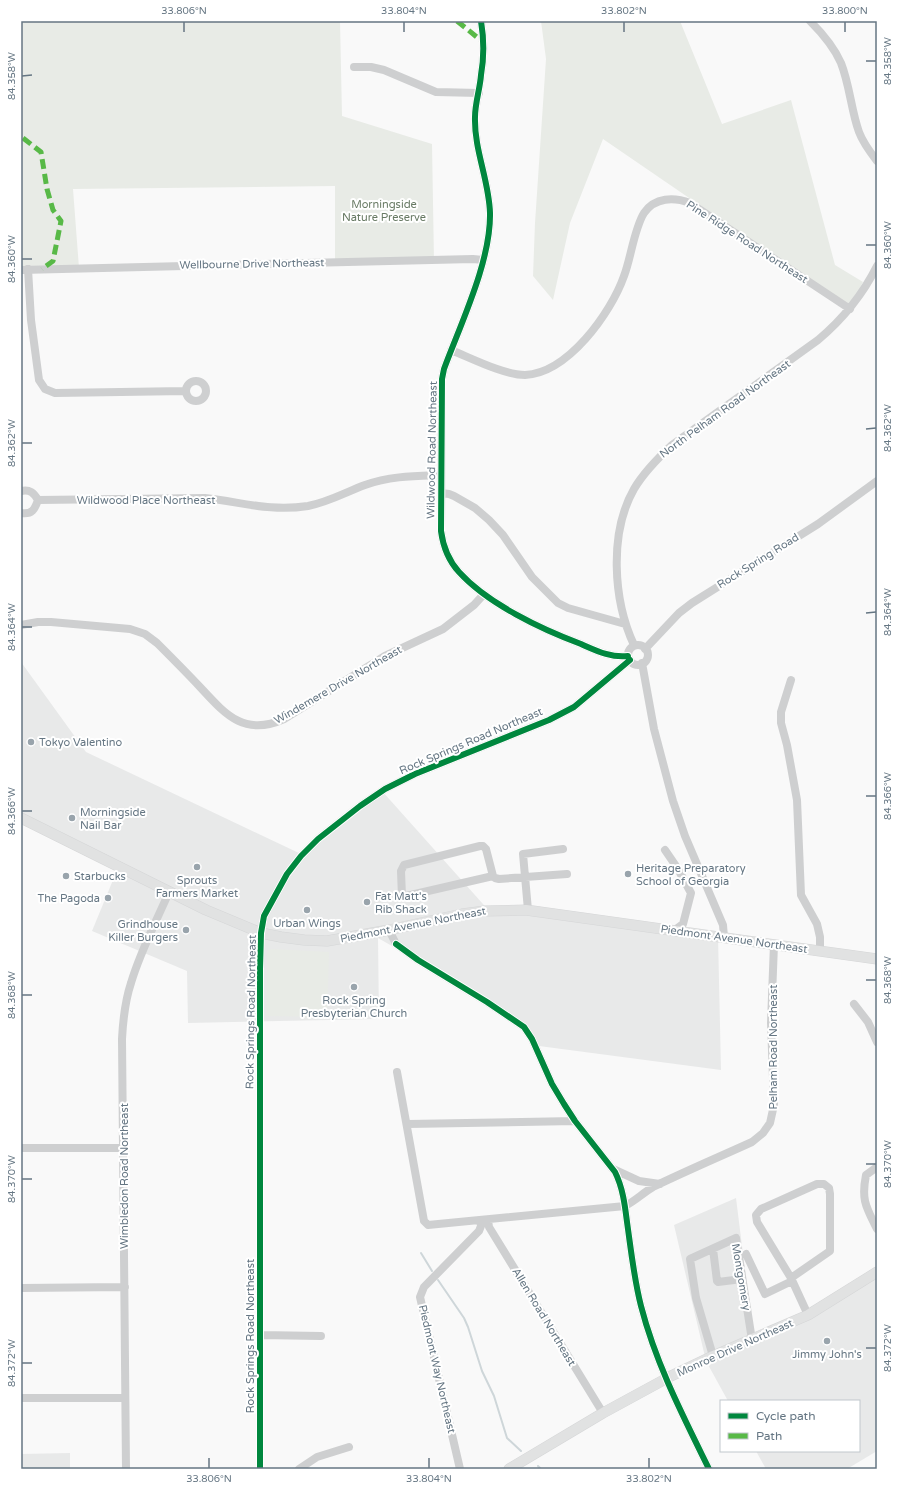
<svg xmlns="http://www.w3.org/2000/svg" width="898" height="1490" viewBox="0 0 898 1490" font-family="'Varela Round',sans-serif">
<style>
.built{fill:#e8e9e9}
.green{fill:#e8ebe6}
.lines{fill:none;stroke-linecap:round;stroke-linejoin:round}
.stream{stroke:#ced6d9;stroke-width:2}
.major-casing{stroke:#d5d6d7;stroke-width:11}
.minor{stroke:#cecfd0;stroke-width:8}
.major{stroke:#e1e2e2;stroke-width:10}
.quiet{stroke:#58b947;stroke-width:5;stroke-dasharray:10 5;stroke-linecap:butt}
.cycleway-casing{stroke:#fff;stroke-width:8}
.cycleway{stroke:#00873e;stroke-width:6}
.ticks{fill:none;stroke:#657683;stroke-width:1.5}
.poi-dot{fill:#99a4ac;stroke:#fff;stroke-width:1.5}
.labels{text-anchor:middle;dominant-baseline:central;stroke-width:4;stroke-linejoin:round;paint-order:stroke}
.park-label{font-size:11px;fill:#687a64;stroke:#fff}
.street-label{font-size:11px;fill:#657683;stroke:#fff}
.poi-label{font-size:11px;fill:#657683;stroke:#fff;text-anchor:start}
.neatline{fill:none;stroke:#657683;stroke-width:1.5}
.ticks-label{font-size:10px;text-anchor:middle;fill:#657683}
</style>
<rect width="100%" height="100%" fill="#f9f9f9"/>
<path class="built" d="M21 662 86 752 301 854 382 791 491 913 556 912 718 936 721 1070 539 1046 508 1012 378 938 379 1019 188 1023 187 971 92 931 120 863 21 820Z
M736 1198 753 1334 819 1309 877 1273V1451L847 1469H766L756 1451H859V1401H728L706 1361 674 1225Z
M70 1453V1469H21V1454Z"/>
<path class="green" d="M21 21H340L342 116 432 144 434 261 335 263V186L73 189 79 268 21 269Z
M541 21H680L722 124 791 100 835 265 863 282 850 308 603 139 570 223 553 300 533 276 535 223 546 59Z
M273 949 329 952 327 1017 266 1016 267 953 268 950Z"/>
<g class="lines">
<path class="stream" d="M421 1253 432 1271
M438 1280 464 1318 468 1327 482 1371 494 1396 507 1438 521 1451
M538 1466 541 1469"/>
<g class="major-casing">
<path id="major" d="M21 818 206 910 261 933 281 937 304 940 327 941 389 930 462 914 485 911 526 910 877 959
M509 1469 603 1413 671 1376 713 1356 808 1315 877 1272"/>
</g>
<path class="minor" d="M481 21C484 39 484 58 481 75 480 89 475 103 475 117 474 150 489 180 490 213 491 261 461 323 444 369L442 379 441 531C443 546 448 560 459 572 488 604 541 629 581 644 597 651 611 658 628 656
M810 21C822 33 834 47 841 63 850 86 851 110 859 132 863 143 870 152 877 161
M354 67H371L384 70 436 92 479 93
M28 269 31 320 39 380 45 389 55 393 186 391
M21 270 473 259 483 260
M451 350C471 358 504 375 525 375 568 373 611 313 624 276 631 258 634 229 644 213 655 197 674 197 690 203L850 309
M186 391a10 10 0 1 1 20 0a10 10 0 1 1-20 0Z
M21 491C30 489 34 493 38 500 35 509 32 515 21 513
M441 493 449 494 454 496 475 508 489 520 503 535 532 577 558 603 568 608 625 624
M38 500 205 498C242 502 270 512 308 506 329 502 346 492 365 485 390 476 415 476 441 475
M21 625 38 622H51L130 629 145 634 157 643C171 657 186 672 200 687 225 714 244 737 284 719L385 656 443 629 474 605 484 594
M634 645C613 600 609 533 634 489 644 472 658 458 672 445L818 340C843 319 862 296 877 266
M628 655a10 10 0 1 1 20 0a10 10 0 1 1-20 0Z
M645 649 679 613 692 603 818 524 877 481
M642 663 654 729 673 801 685 836 723 925 724 937
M791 680 781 712V723L787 745 797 800 801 895 817 924 820 937V951
M480 846H483L486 849 493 876 402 897 401 871 404 865Z
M665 850 678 869 691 893 683 924 675 930
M493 876 495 878 499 879 567 874
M528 910 523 854 563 849
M389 930 396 944 418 960 487 1002 524 1027 532 1039 552 1084 564 1104 575 1121 615 1172C623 1188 625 1206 627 1222 631 1250 634 1279 641 1306 656 1364 683 1416 709 1469
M854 1004 868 1022 877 1042
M397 1072 424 1221 428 1225 625 1206C635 1201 643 1193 653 1187 686 1171 719 1157 752 1142L763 1133 770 1123 774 1105 771 1023 774 944
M408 1124 575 1121
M21 1148H123
M877 1167 866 1175C861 1200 866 1207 877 1229
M613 1169 639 1181 660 1184
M488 1220 489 1227 603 1413
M713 1249 717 1281 718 1282 742 1279
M746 1254 765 1294 792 1281
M791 1278 830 1251V1194L829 1188 824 1184H817L761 1209 756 1215 757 1222 791 1278 808 1315
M21 1288 125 1287
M260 1335 321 1336
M713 1356 696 1298 690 1259 736 1238 752 1340
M21 1398H125
M126 1469 122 1039C123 1020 125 1001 131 983 140 952 156 922 169 892
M260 1469V969L261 933 264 916 287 874 301 856 318 839 360 806 385 789 415 774 549 720 574 707 630 660
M299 1469 317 1457 349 1447
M460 1469 420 1297 424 1287 479 1231 481 1226 480 1220"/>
<use href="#major" class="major"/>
<path class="quiet" d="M457 21 483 42
M23 138 41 152 47 189 53 210 61 221 53 261 42 269"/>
<g class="cycleway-casing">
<path id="cycleway" d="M481 21C484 39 484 58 481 75 480 89 475 103 475 117 474 150 489 180 490 213 491 261 461 323 444 369L442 379 441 531C443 546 448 560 459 572 488 604 541 629 581 644 597 651 611 658 628 656
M396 944 418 960 487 1002 524 1027 532 1039 552 1084 564 1104 575 1121 615 1172C623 1188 625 1206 627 1222 631 1250 634 1279 641 1306 656 1364 683 1416 709 1469
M260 1469V969L261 933 264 916 287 874 301 856 318 839 360 806 385 789 415 774 549 720 574 707 630 660"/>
</g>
<use href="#cycleway" class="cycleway"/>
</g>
<path class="ticks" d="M184 22V32M404 22V32M624 22V32M845 22V32M866 61H876M22 76 32 75M866 245H876M22 259H32M866 429 876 428M22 443H32M866 613 876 612M22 627H32M866 796H876M22 811H32M866 980H876M22 995H32M866 1164H876M22 1179H32M866 1348H876M22 1363H32M209 1458V1468M429 1458V1468M649 1458V1468"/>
<g class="poi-dot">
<circle cx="31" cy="742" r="4"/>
<circle cx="72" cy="818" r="4"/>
<circle cx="197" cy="867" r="4"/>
<circle cx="628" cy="874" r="4"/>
<circle cx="66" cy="876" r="4"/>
<circle cx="108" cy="898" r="4"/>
<circle cx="367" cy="902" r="4"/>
<circle cx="307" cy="910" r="4"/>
<circle cx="186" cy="930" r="4"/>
<circle cx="354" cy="987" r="4"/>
<circle cx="827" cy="1341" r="4"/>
</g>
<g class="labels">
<g class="park-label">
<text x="384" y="204">Morningside<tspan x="384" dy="13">Nature Preserve</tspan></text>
</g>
<g class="street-label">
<text transform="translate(747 242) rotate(33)">Pine Ridge Road Northeast</text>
<text transform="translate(252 264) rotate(-1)">Wellbourne Drive Northeast</text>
<text transform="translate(725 409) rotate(-36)">North Pelham Road Northeast</text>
<text transform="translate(432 450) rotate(-89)">Wildwood Road Northeast</text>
<text x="146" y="500">Wildwood Place Northeast</text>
<text transform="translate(758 561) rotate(-32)">Rock Spring Road</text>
<text transform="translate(338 685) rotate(-30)">Windemere Drive Northeast</text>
<text transform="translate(471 741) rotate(-23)">Rock Springs Road Northeast</text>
<text transform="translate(413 925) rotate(-11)">Piedmont Avenue Northeast</text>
<text transform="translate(734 939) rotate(8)">Piedmont Avenue Northeast</text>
<text transform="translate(251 1012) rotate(-89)">Rock Springs Road Northeast</text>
<text transform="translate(773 1047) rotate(-90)">Pelham Road Northeast</text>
<text transform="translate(124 1176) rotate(-90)">Wimbledon Road Northeast</text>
<text transform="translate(741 1277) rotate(80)">Montgomery</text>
<text transform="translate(544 1317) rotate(59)">Allen Road Northeast</text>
<text transform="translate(250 1336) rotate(-90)">Rock Springs Road Northeast</text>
<text transform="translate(735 1348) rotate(-24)">Monroe Drive Northeast</text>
<text transform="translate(437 1369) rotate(77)">Piedmont Way Northeast</text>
</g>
<g class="poi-label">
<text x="39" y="742">Tokyo Valentino</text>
<text x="80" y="812">Morningside<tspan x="80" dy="13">Nail Bar</tspan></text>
<text x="636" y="868">Heritage Preparatory<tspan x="636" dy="13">School of Georgia</tspan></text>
<text x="74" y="876">Starbucks</text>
<text x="197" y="880" text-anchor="middle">Sprouts<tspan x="197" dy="13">Farmers Market</tspan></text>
<text x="375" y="896">Fat Matt's<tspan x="375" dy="13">Rib Shack</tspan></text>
<text x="100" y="898" text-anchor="end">The Pagoda</text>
<text x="307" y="923" text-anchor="middle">Urban Wings</text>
<text x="178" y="924" text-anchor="end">Grindhouse<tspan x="178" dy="13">Killer Burgers</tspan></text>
<text x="354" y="1000" text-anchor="middle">Rock Spring<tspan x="354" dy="13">Presbyterian Church</tspan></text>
<text x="827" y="1354" text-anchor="middle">Jimmy John's</text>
</g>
</g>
<rect width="898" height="1490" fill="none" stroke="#ffffff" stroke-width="44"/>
<rect x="720" y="1400" width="140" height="52" fill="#ffffff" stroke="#c1c8cd"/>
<rect x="728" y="1413" width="20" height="6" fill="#00873e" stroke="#c1c8cd"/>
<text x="756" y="1420" font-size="12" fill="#657683">Cycle path</text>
<rect x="728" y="1433" width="20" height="6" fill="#58b947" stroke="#c1c8cd"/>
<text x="756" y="1440" font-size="12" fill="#657683">Path</text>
<rect x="22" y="22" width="854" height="1446" class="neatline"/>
<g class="ticks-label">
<text x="184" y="14">33.806°N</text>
<text x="404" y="14">33.804°N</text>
<text x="624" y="14">33.802°N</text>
<text x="845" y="14">33.800°N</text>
<text transform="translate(887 61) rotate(-90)" y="4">84.358°W</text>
<text transform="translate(11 76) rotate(-90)" y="4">84.358°W</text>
<text transform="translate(887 245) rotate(-90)" y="4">84.360°W</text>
<text transform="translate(11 259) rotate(-90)" y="4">84.360°W</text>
<text transform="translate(887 428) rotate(-90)" y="4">84.362°W</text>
<text transform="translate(11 443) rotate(-90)" y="4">84.362°W</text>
<text transform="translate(887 612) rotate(-90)" y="4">84.364°W</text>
<text transform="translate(11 627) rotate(-90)" y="4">84.364°W</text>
<text transform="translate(887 796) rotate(-90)" y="4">84.366°W</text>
<text transform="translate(11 811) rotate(-90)" y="4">84.366°W</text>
<text transform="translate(887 980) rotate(-90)" y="4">84.368°W</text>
<text transform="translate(11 995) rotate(-90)" y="4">84.368°W</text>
<text transform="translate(887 1164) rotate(-90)" y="4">84.370°W</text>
<text transform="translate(11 1179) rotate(-90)" y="4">84.370°W</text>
<text transform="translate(887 1348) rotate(-90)" y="4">84.372°W</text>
<text transform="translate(11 1363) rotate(-90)" y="4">84.372°W</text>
<text x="209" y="1482">33.806°N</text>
<text x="429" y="1482">33.804°N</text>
<text x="649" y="1482">33.802°N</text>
</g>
</svg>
